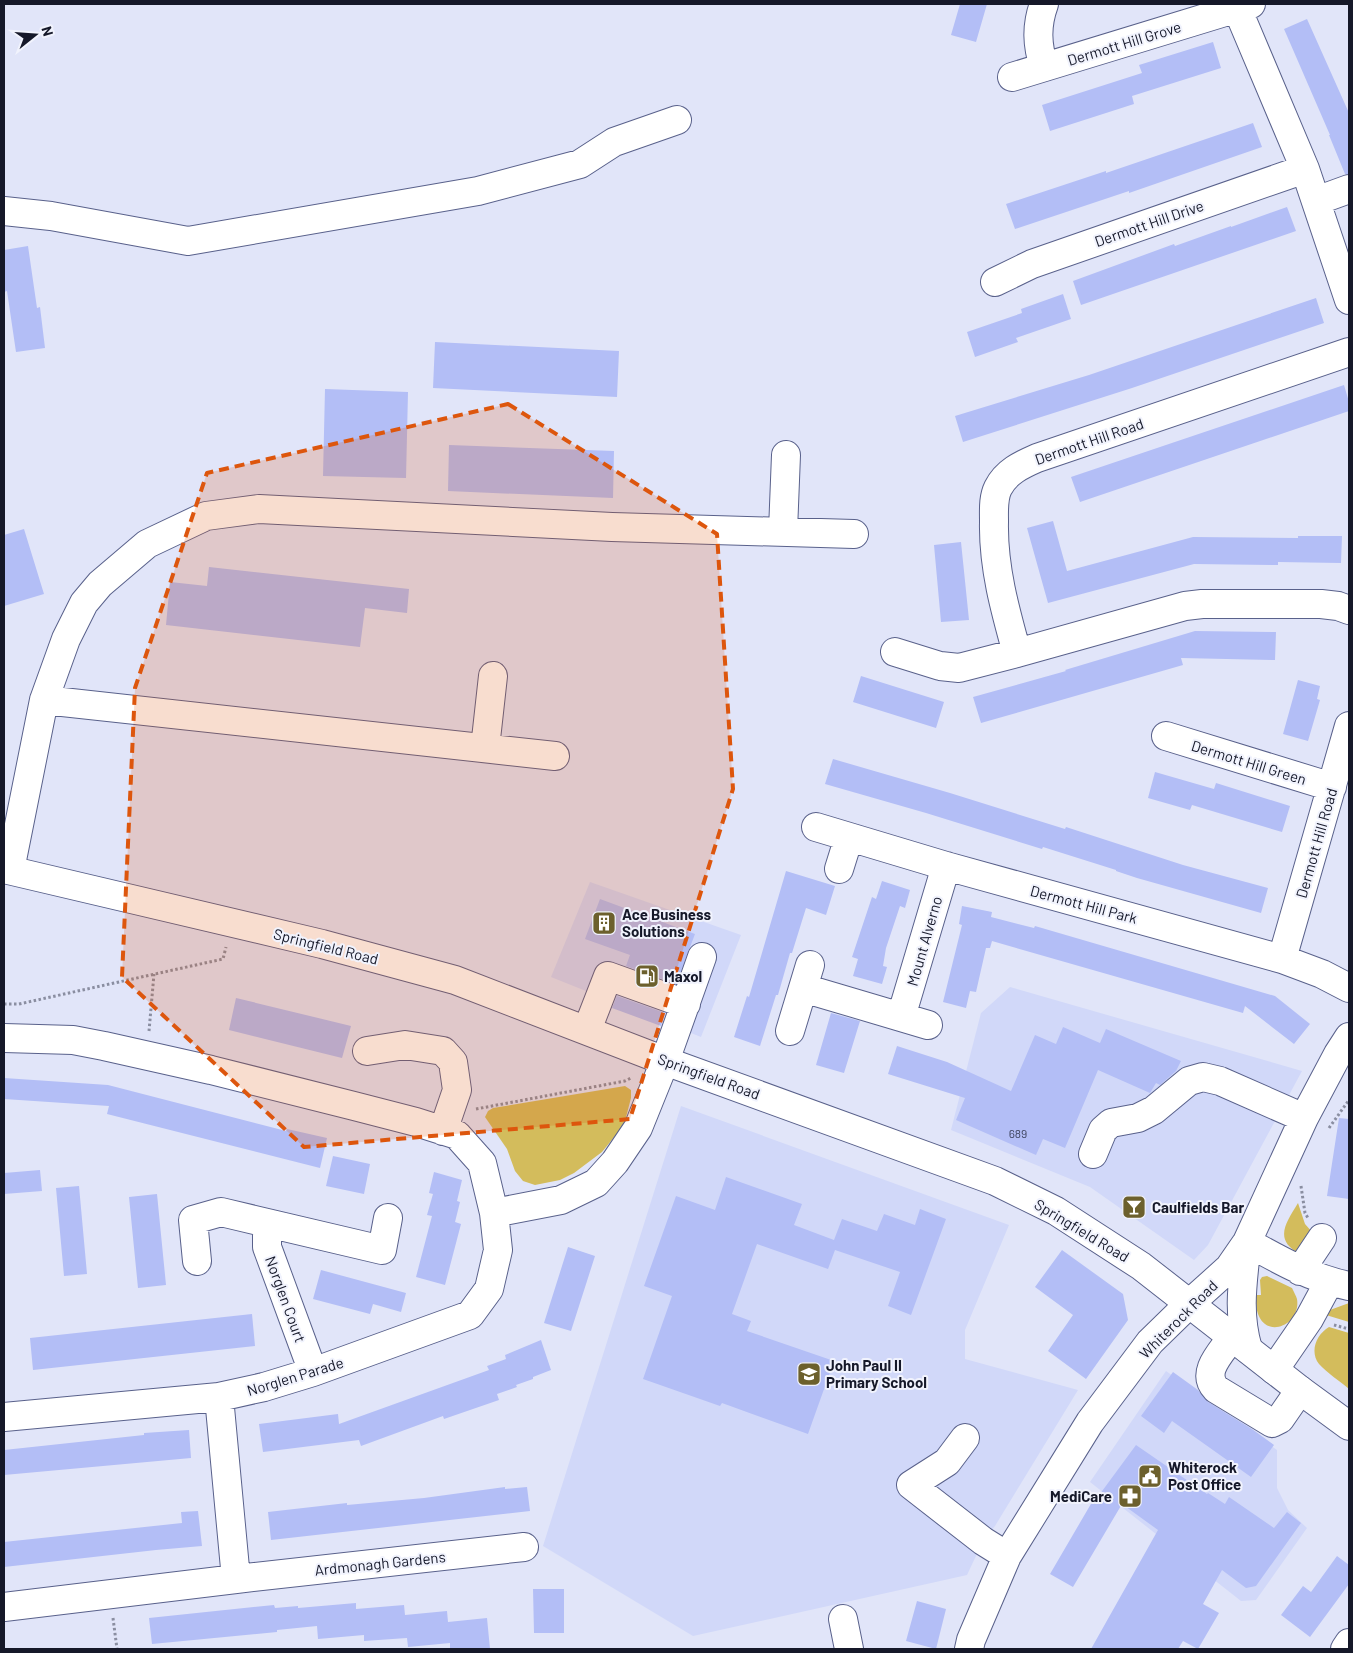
<svg xmlns="http://www.w3.org/2000/svg" width="1353" height="1653" viewBox="0 0 1353 1653" font-family="Barlow,sans-serif">
<style>
.built{fill:#d1d8f9}
.green{fill:#d3bc5c}
.building{fill:#b3bef6}
.lines{fill:none;stroke-linecap:round;stroke-linejoin:round}
.minor-casing{stroke:#59618b;stroke-width:30}
.highway-casing{stroke:#59618b;stroke-width:30}
.path{stroke:#8a8ea1;stroke-width:3;stroke-dasharray:2.5 2.5;stroke-linecap:butt}
.minor{stroke:#fff;stroke-width:28}
.highway{stroke:#fff;stroke-width:28}
.marked{fill:#dd560d;fill-opacity:0.2;stroke:#dd560d;stroke-width:4;stroke-dasharray:10 6;stroke-linejoin:round}
.labels{text-anchor:middle;dominant-baseline:central;stroke-width:4;stroke-linejoin:round;paint-order:stroke}
.number-label{font-size:12px;fill:#3c425c}
.street-label{font-size:15px;fill:#151829;stroke:#f1f3fd}
.poi-label{font-size:15px;font-weight:bold;fill:#151829;stroke:#f1f3fd;text-anchor:start}
</style>
<rect width="100%" height="100%" fill="#e1e5f9"/>
<path class="built" d="M590 882 741 935 701 1037 551 977Z
M1010 987 1302 1071 1208 1245 1194 1260 1090 1187 951 1130 981 1013Z
M681 1106 1009 1225 965 1330V1359L1078 1390 995 1526 983 1541 967 1575 693 1636 543 1546Z
M1166 1371 1277 1450V1488L1288 1510 1307 1528 1256 1600 1241 1601 1090 1482Z"/>
<path class="green" d="M625 1086 631 1090V1098L624 1125 602 1152 574 1173 560 1180 535 1185 523 1181 515 1171 507 1149 485 1117 488 1111 493 1108Z
M1298 1203 1305 1224 1313 1233 1300 1254C1273 1240 1286 1223 1298 1203Z
M1267 1276 1292 1288C1294 1292 1296 1296 1297 1299 1302 1329 1253 1345 1256 1295H1261L1260 1280 1262 1277Z
M1349 1303V1322L1326 1315 1330 1310Z
M1329 1327 1349 1333V1389C1340 1381 1327 1373 1319 1364 1309 1351 1317 1334 1329 1327Z"/>
<path class="building" d="M960 4H987L976 42 951 35Z
M1307 19 1349 113V174H1345L1329 135H1330L1284 29Z
M1213 42 1221 68 1132 96 1134 104 1050 131 1042 105 1142 73 1139 65Z
M1253 123 1262 147 1129 193V191L1015 229 1006 204 1106 171V173Z
M1287 207 1296 231 1081 305 1073 281 1174 244 1175 246 1231 226V227Z
M28 246 37 308 40 307 45 348 16 352 7 291 4 292V250Z
M1063 294 1071 319 1016 338 1018 342 975 357 967 332 1022 313 1021 309Z
M1316 298 1324 323 1132 388 963 442 955 416 1089 375Z
M435 342 619 351 617 397 433 388Z
M1344 385 1349 402V411L1080 502 1071 477Z
M325 389 408 392 406 478 323 476Z
M449 445 614 451 613 498 448 491Z
M1053 521 1067 571 1193 537 1298 538V536H1342L1341 563 1278 562V565L1194 564 1048 603 1027 528Z
M24 529 44 594 4 606V535Z
M961 542 969 620 941 622 934 545Z
M209 567 409 589 407 613 365 608 360 647 166 625 170 582 207 586Z
M1195 631 1276 632 1275 660 1181 658 1183 665 981 723 973 697 1066 671 1065 670Z
M861 676 944 702 936 728 853 702Z
M1298 680 1320 686 1317 699 1320 700 1308 741 1283 734Z
M833 759 950 793 1065 829 1066 827 1183 865 1268 888 1261 913 1137 878 1116 871V870L1043 847 1042 849 926 813 825 784Z
M1155 772 1214 789 1216 783 1290 806 1282 832 1192 805 1190 810 1148 798Z
M786 871 835 886 826 915 806 908 792 953H790L778 995H776L760 1046 734 1037 747 996 749 997Z
M882 881 910 890 905 908 900 906 886 948 883 966 887 967 882 984 853 976 858 959 852 957 872 897 876 899Z
M600 899 695 934 676 984 626 966 630 955 585 939Z
M962 906 992 912 991 917 1034 928 1035 926 1275 996 1310 1024 1294 1044 1245 1006 1243 1013 992 941 990 948H986L976 992 970 991 966 1008 943 1002 962 925 959 924Z
M617 996 665 1013 661 1026 612 1008Z
M236 998 351 1026 342 1058 229 1030Z
M831 1013 860 1021 844 1073 816 1065Z
M1063 1027 1100 1043 1106 1029 1181 1061 1176 1071 1160 1085 1156 1083 1150 1093 1098 1070 1065 1148 1043 1139 1036 1155 956 1120 965 1098 888 1074 897 1046 947 1062 1011 1091 1035 1035 1056 1044Z
M4 1078 108 1085 286 1131 287 1129 327 1138 320 1168 107 1114 109 1106 4 1099Z
M1339 1118 1349 1119V1199L1327 1196Z
M333 1156 370 1164 364 1194 326 1186Z
M40 1170 42 1191 4 1194V1173Z
M434 1172 462 1180 457 1201 460 1202 455 1222 461 1224 445 1285 416 1277 432 1216 427 1215 433 1194 429 1193Z
M726 1177 802 1204 794 1225 834 1240 842 1219 877 1231 884 1214 915 1225 920 1209 946 1219 911 1315 888 1306 900 1272 835 1250 828 1269 757 1244 732 1314 751 1321 747 1331 834 1361 808 1434 722 1403 720 1406 643 1379 672 1296 644 1286 676 1196 715 1210Z
M79 1186 87 1274 64 1276 56 1188Z
M157 1194 166 1285 138 1288 129 1197Z
M568 1247 595 1256 571 1331 544 1323Z
M1062 1250 1123 1294 1128 1320 1086 1379 1048 1351 1073 1315 1035 1287Z
M321 1270 406 1293 401 1312 373 1304 370 1314 313 1299Z
M252 1314 255 1346 33 1370 30 1338Z
M541 1340 551 1370 533 1377V1379L516 1385 517 1387 497 1394 499 1400 444 1419 443 1416 361 1446 359 1440 263 1452 259 1424 338 1414 339 1424 489 1370 487 1366 506 1359 505 1355Z
M1173 1372 1198 1390 1208 1402 1252 1429 1274 1445 1251 1477 1172 1421 1164 1433 1141 1416Z
M189 1430 191 1458 4 1475V1450L144 1435V1433Z
M1136 1445 1207 1494 1208 1493 1225 1504 1229 1497 1274 1528 1287 1512 1301 1523 1256 1586 1246 1588 1222 1570 1203 1604 1219 1613 1198 1649 1183 1641 1178 1649H1091L1158 1530 1122 1504 1073 1587 1050 1574 1095 1497 1097 1498Z
M505 1487V1489L527 1487 530 1511 271 1540 268 1512 347 1503V1505L424 1498Z
M198 1511 202 1546 156 1550 4 1567V1542L182 1523 181 1512Z
M1337 1556 1349 1565V1584L1310 1637 1281 1615 1303 1586 1311 1592Z
M533 1589H564V1633H534Z
M917 1601 946 1609 936 1649 906 1641Z
M356 1603V1609L404 1605 405 1615 447 1611 448 1622 487 1618 490 1649H450V1643L408 1647 407 1638 364 1641V1635L318 1639 317 1626 277 1630V1632L152 1644 149 1618 274 1605 275 1608 298 1606V1608Z"/>
<g class="lines">
<g class="minor-casing">
<path id="minor" d="M1044 4C1036 26 1037 45 1044 67
M1237 8 1305 169 1349 300
M1012 77 1251 4
M1316 201 1349 189
M4 211 51 216 188 241 478 191 580 164 614 142 677 120
M995 282 1032 264 1305 169
M783 531 786 455
M895 652 940 666 959 668 1017 653 1185 606 1202 604H1321L1338 606 1349 610
M1017 653C1005 610 993 567 994 522 994 510 993 498 998 488 1006 472 1021 465 1037 458L1349 352
M44 700 555 756
M1166 736 1332 787
M485 748 493 676
M816 827 946 866 1282 959 1322 974 1349 988
M839 869 849 837
M10 870 44 700 66 639 84 603 100 584 147 544 206 516 259 509 612 527 854 534
M1282 959 1349 726
M803 988 928 1025
M901 1017 946 866
M587 1030 608 976 686 1004
M790 1031 810 965
M4 1038 73 1040 104 1046 211 1070 354 1106 416 1122 457 1135 482 1163 494 1213 498 1250 489 1289 470 1315 313 1372 264 1387 219 1397 4 1417
M367 1051 405 1045 443 1051 453 1062 457 1090 443 1131
M1093 1154 1103 1130 1111 1123 1138 1118 1154 1110 1189 1081 1203 1077 1220 1081 1304 1118
M494 1213 561 1200 596 1183 615 1162 638 1128 665 1061 702 957
M267 1224V1247L313 1372
M197 1261 193 1220 221 1212 382 1250 388 1218
M1300 1271 1322 1238
M1232 1337C1222 1352 1200 1372 1216 1389L1272 1423 1280 1419 1300 1390
M1248 1349C1237 1312 1243 1280 1247 1242 1281 1261 1311 1278 1349 1286
M1274 1370 1309 1319 1329 1282
M219 1397 236 1579
M965 1438 947 1462 911 1485 983 1541 1007 1556
M4 1607 236 1579 524 1547
M843 1619 849 1649
M969 1649 971 1640 1007 1556 1090 1422 1150 1342 1189 1304 1229 1268 1247 1242 1304 1118 1338 1054 1349 1037
M1345 1649 1349 1643"/>
</g>
<g class="highway-casing">
<path id="highway" d="M4 869 322 944 455 980 665 1061 995 1181 1056 1211 1141 1266 1300 1390 1349 1426"/>
</g>
<path class="path" d="M4 1004H19L223 959 226 947
M149 1031 154 974
M476 1109 625 1081 631 1078
M1329 1128 1349 1100
M1301 1186 1305 1213 1308 1218
M1334 1325 1349 1329
M113 1618 117 1649"/>
<use href="#minor" class="minor"/>
<use href="#highway" class="highway"/>
</g>
<path class="marked" d="M508 404 717 534 733 789 630 1119 304 1147 122 977 135 688 207 473Z"/>
<defs>
<g id="building-square" transform="scale(1.25)"><rect x="-9" y="-9" width="18" height="18" rx="4" fill="#6c602d" stroke="#f1f3fd"/><path d="M-4-6H4V6H1V3H-1V6H-4ZM-2.5-4.3h1.7v1.8h-1.7ZM.8-4.3h1.7v1.8H.8ZM-2.5-1h1.7V.8h-1.7ZM.8-1h1.7V.8H.8Z" fill="#fff"/></g>
<g id="fuel-square" transform="scale(1.25)"><rect x="-9" y="-9" width="18" height="18" rx="4" fill="#6c602d" stroke="#f1f3fd"/><path d="M-5.5-6h7V0h2V4h1.3V-2.5L3-4.5l.8-.8L6-3V5H2.5V1h-1V6h-7ZM-4.2-4.7v3.2H.2V-4.7Z" fill="#fff"/></g>
<g id="bar-square" transform="scale(1.25)"><rect x="-9" y="-9" width="18" height="18" rx="4" fill="#6c602d" stroke="#f1f3fd"/><path d="M-6-5H6L.8 .8V4.5H3.5V6h-7V4.5H-.8V.8Z" fill="#fff"/></g>
<g id="school-square" transform="scale(1.25)"><rect x="-9" y="-9" width="18" height="18" rx="4" fill="#6c602d" stroke="#f1f3fd"/><path d="M0-5L7-2L0 1L-7-2ZM-4 1L0 2.5L4 1V4Q0 6-4 4Z" fill="#fff"/></g>
<g id="civic-square" transform="scale(1.25)"><rect x="-9" y="-9" width="18" height="18" rx="4" fill="#6c602d" stroke="#f1f3fd"/><path d="M-.6-6.5H3V-4.5H.6V-3L4-1V1h2V6H-6V1h2V-1L-.6-3ZM-1.2 2.5V6h2.4V2.5Z" fill="#fff"/></g>
<g id="pharmacy-square" transform="scale(1.25)"><rect x="-9" y="-9" width="18" height="18" rx="4" fill="#6c602d" stroke="#f1f3fd"/><path d="M-2-6h4v4h4v4h-4v4h-4v-4h-4v-4h4Z" fill="#fff"/></g>
</defs>
<g fill-rule="evenodd">
<use href="#building-square" x="604" y="923"/>
<use href="#fuel-square" x="647" y="976"/>
<use href="#bar-square" x="1134" y="1207"/>
<use href="#school-square" x="809" y="1374"/>
<use href="#civic-square" x="1150" y="1476"/>
<use href="#pharmacy-square" x="1130" y="1496"/>
</g>
<g class="labels">
<g class="number-label">
<text x="1018" y="1133">689</text>
</g>
<g class="street-label">
<text transform="translate(1124 43) rotate(-17)">Dermott Hill Grove</text>
<text transform="translate(1149 223) rotate(-19)">Dermott Hill Drive</text>
<text transform="translate(1089 441) rotate(-19)">Dermott Hill Road</text>
<text transform="translate(1249 762) rotate(17)">Dermott Hill Green</text>
<text transform="translate(1316 843) rotate(-74)">Dermott Hill Road</text>
<text transform="translate(1084 904) rotate(15)">Dermott Hill Park</text>
<text transform="translate(924 941) rotate(-74)">Mount Alverno</text>
<text transform="translate(326 946) rotate(14)">Springfield Road</text>
<text transform="translate(709 1076) rotate(20)">Springfield Road</text>
<text transform="translate(1082 1230) rotate(31)">Springfield Road</text>
<text transform="translate(286 1299) rotate(70)">Norglen Court</text>
<text transform="translate(1178 1319) rotate(-45)">Whiterock Road</text>
<text transform="translate(295 1376) rotate(-17)">Norglen Parade</text>
<text transform="translate(380 1563) rotate(-6)">Ardmonagh Gardens</text>
</g>
<g class="poi-label">
<text x="622" y="914">Ace Business<tspan x="622" dy="17">Solutions</tspan></text>
<text x="664" y="976">Maxol</text>
<text x="1152" y="1207">Caulfields Bar</text>
<text x="826" y="1365">John Paul II<tspan x="826" dy="17">Primary School</tspan></text>
<text x="1168" y="1467">Whiterock<tspan x="1168" dy="17">Post Office</tspan></text>
<text x="1112" y="1496" text-anchor="end">MediCare</text>
</g>
</g>
<rect width="1353" height="1653" fill="none" stroke="#151829" stroke-width="10"/>
<g transform="translate(35 35) rotate(73)" stroke="#f1f3fd" stroke-width="4" paint-order="stroke">
<path d="M0-4L9 19L0 12L-9 19Z" fill="#151829"/>
<text y="-8" font-size="14" font-weight="bold" text-anchor="middle" fill="#151829">N</text>
</g>
</svg>
